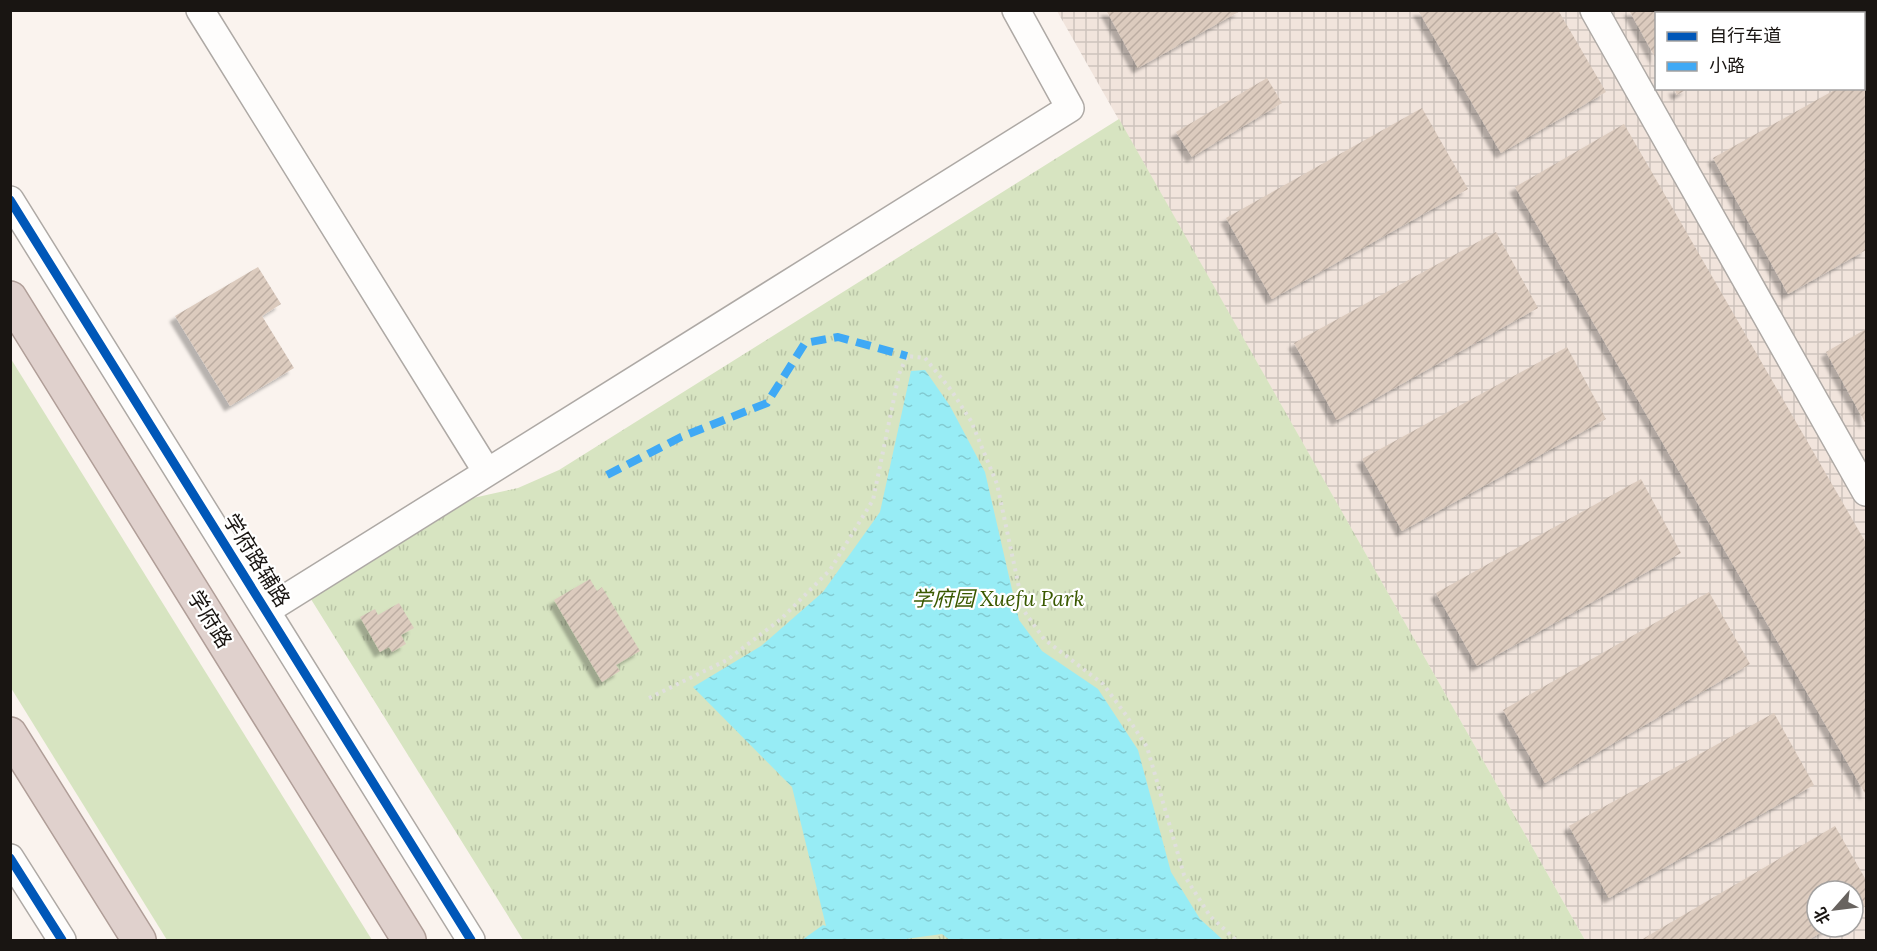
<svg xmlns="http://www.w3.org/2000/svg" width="1877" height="951" viewBox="0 0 1877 951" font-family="Lora,'Noto Sans SC',serif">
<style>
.industrial{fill:url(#industrial-grid);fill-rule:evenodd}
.grass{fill:#d7e4c1}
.park{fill:url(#park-tufts)}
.water{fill:url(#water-ripples)}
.building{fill:url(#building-hatch);filter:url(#shadow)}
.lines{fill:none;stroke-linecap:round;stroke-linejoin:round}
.minor-casing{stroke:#aea9a5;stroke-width:30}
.highway-casing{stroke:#b09e98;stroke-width:36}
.path{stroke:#e0dfdd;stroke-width:4;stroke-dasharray:3 4.5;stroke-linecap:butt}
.minor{stroke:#fefdfc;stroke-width:27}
.highway{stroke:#e0d1cd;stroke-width:33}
.quiet{stroke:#3fa9f5;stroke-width:8;stroke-dasharray:15 8;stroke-linecap:butt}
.cycleway-casing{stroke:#fff;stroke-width:13}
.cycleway{stroke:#0057b8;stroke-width:9}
.labels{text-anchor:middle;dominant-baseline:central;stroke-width:4.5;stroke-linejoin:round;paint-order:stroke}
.street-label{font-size:21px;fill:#191512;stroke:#fff}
.park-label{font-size:21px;font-style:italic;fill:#3a5900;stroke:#fff}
</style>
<defs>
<pattern id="industrial-grid" width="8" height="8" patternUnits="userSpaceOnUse" patternTransform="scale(1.5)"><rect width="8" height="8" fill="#f1e4dc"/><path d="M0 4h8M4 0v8" fill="none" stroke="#cec3bc"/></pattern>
<pattern id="park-tufts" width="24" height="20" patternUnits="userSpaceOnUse" patternTransform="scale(1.5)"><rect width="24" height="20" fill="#d7e4c1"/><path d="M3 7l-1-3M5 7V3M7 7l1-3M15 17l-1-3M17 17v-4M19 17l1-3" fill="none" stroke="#b8c3a5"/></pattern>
<pattern id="water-ripples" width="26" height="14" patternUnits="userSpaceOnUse" patternTransform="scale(1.5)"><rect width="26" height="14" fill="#97ecf5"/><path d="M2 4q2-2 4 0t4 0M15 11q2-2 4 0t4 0" fill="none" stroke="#82cad1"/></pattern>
<pattern id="building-hatch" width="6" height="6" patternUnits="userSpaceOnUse" patternTransform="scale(1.5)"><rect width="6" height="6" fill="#dccbbe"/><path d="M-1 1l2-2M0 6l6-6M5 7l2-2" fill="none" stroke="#bcada2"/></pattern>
<filter id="shadow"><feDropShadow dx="-5.5" dy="5.5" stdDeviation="1.5" flood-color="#0004"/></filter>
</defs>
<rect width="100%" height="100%" fill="#faf3ee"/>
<path class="industrial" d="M1057 11H1866V940H1585ZM1656 14H1864V88H1656ZM1817 891H1853V927H1817Z"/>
<path class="grass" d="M10 359H11L372 940H167L11 688Z"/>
<path class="park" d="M1119 119 1585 940H523L309 596 473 498 518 488 559 470Z"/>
<path class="water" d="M925 370 950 406 985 472 1019 620 1042 651 1098 689 1138 750 1171 872 1200 919 1223 940H950L942 934 898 940H802L823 925 826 926 792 787 693 687 761 646 823 592 880 512 911 371Z"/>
<path class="building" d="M1106 10H1242L1138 68Z
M1418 10H1558L1606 92 1501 153Z
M1629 10H1823L1818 14H1656V59Z
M1866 73V250L1788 294 1713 158 1838 88H1864V74Z
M1267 78 1282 103 1192 157 1176 132Z
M1674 88H1689L1677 95Z
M1422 108 1468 189 1272 299 1226 218Z
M1624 124 1866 543V795L1515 187Z
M1496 232 1538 308 1337 420 1294 343Z
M258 267 281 304 262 316 294 368 230 406 175 316Z
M1866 329V424L1826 352Z
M1567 347 1606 419 1402 531 1362 459Z
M1641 479 1681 553 1477 666 1436 593Z
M590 579 597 591 602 587 640 651 616 665 620 671 602 682 554 600Z
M1709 592 1750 664 1545 783 1503 710Z
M399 603 414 628 401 635 406 644 392 652 389 647 380 652 360 617 375 609 378 615Z
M1774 713 1814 785 1609 898 1569 826Z
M1835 826 1866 880V906L1853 914V891H1817V927H1831L1808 940H1641Z"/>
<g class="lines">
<g class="minor-casing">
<path id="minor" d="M200 10 487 472
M1594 10 1866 492
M10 200 471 940
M267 610 1070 108 1016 10
M10 858 62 940"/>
</g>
<g class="highway-casing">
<path id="highway" d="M10 298 409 940
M10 734 139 940"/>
</g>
<path class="path" d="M649 698 727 660 781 619 830 570 873 500 899 374 907 356 925 358 951 390 971 421 997 484 1024 611 1044 639 1103 684 1126 715 1147 747 1184 875 1210 916 1236 940"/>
<use href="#minor" class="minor"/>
<use href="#highway" class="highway"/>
<path class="quiet" d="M607 475 681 437 767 403 805 343 838 337 907 356"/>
<g class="cycleway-casing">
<path id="cycleway" d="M10 200 471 940
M10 858 62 940"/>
</g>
<use href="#cycleway" class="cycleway"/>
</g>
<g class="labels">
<g class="street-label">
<text transform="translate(257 560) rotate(58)">学府路辅路</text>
<text transform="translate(210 619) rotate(58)">学府路</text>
</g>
<g class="park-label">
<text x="998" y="598">学府园 Xuefu Park</text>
</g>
</g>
<rect width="1877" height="951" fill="none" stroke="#191512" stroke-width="24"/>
<rect x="1655" y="12" width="210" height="78" fill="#ffffff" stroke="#a3a1a0" stroke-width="1.5"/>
<rect x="1667" y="32" width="30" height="9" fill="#0057b8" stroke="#a3a1a0" stroke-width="1.5"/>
<text x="1709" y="42" font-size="18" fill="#191512">自行车道</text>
<rect x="1667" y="62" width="30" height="9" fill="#3fa9f5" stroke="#a3a1a0" stroke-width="1.5"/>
<text x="1709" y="72" font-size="18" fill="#191512">小路</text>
<g transform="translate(1835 909) rotate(242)"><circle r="28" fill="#ffffff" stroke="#a3a1a0" stroke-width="1.5"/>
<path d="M0-4.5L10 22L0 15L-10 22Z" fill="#68635f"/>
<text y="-9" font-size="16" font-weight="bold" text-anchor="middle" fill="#191512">北</text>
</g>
</svg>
